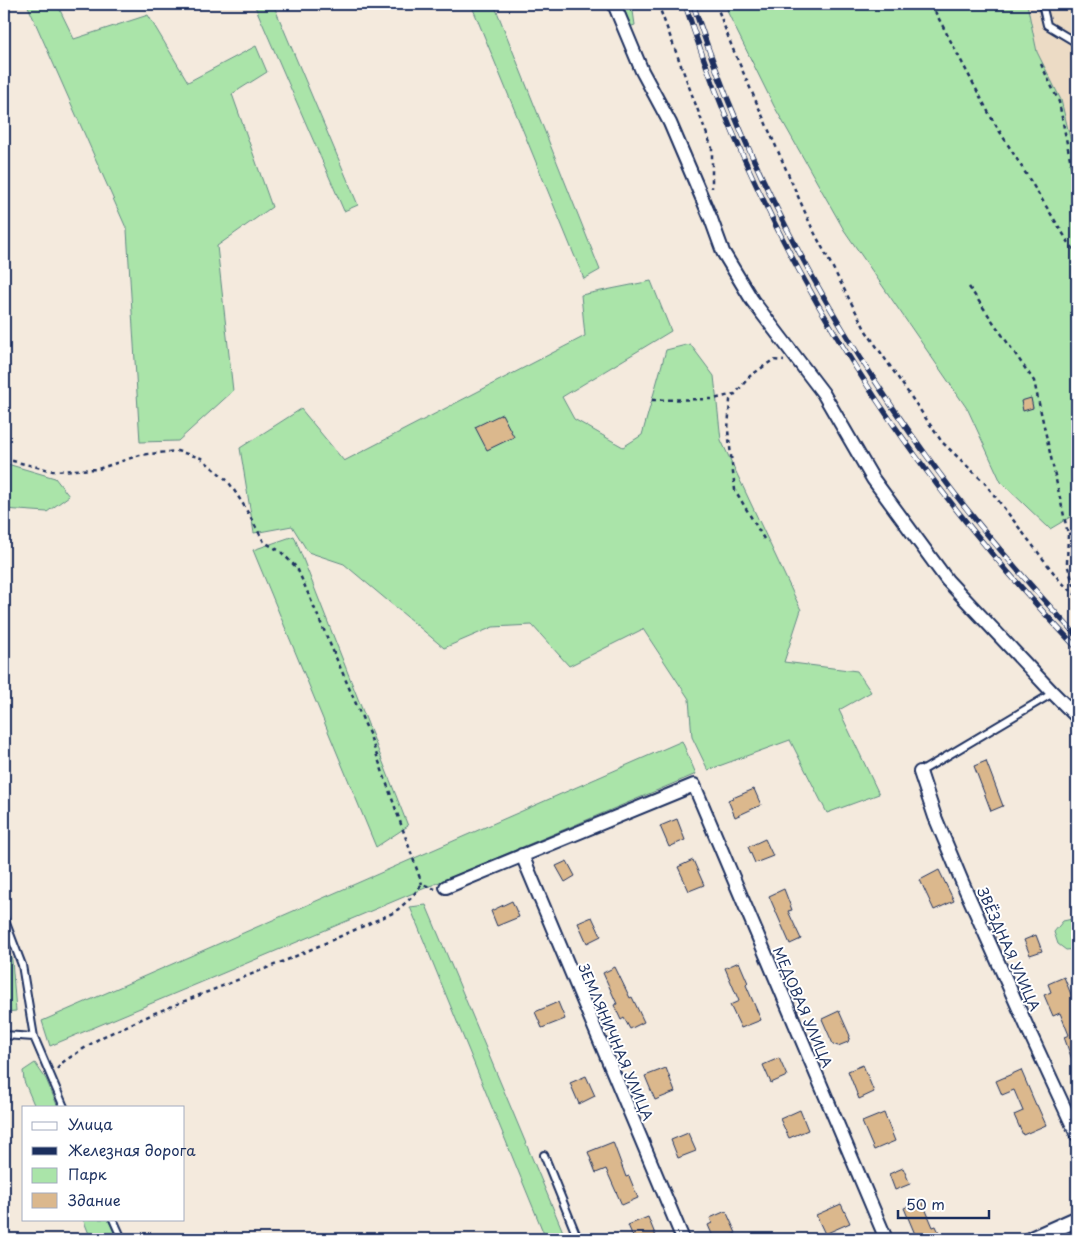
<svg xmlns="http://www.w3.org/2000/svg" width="1081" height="1243" viewBox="0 0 1081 1243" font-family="'Playpen Sans',sans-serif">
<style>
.built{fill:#ecdbc5}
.green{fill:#aae4a9;stroke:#628a84}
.building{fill:#dbb88d;stroke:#1b2f5e}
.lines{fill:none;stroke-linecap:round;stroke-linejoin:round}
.service-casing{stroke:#1b2f5e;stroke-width:10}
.minor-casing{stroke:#1b2f5e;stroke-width:16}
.tertiary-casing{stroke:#1b2f5e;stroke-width:19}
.path{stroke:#1b2f5e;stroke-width:2.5;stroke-dasharray:4 4;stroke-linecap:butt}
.service{stroke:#fff;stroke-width:6}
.minor{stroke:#fff;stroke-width:12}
.tertiary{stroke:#fff;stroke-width:15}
.rail-casing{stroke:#1b2f5e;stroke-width:5.5}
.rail{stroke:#fff;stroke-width:4;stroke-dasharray:11;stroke-linecap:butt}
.labels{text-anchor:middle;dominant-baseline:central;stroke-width:4;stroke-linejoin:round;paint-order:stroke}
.street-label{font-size:14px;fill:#1b2f5e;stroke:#fff}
</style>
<rect width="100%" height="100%" fill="#f4eadd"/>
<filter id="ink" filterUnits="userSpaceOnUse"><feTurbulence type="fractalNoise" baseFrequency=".02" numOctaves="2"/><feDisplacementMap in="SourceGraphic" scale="10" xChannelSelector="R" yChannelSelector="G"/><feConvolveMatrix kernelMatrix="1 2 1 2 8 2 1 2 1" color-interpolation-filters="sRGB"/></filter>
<g filter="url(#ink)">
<path class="built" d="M1027 4H1077V167L1061 100 1037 52Z"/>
<path class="green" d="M27 4H57L74 39 148 15 188 82 256 46 267 72 232 94 272 207 217 246 233 391 178 441 140 442 127 230Z
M254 4H273L358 205 344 211Z
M471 4H494L600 270 584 279Z
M608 4H632L635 25 618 31Z
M726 4H1027L1037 52 1061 100 1077 167V513L1050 529 1001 482 968 410 844 230 774 106 728 13Z
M651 281 671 331 562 397 574 419 623 447 642 435 666 350 690 344 714 376 721 440 801 610 784 662 857 671 871 692 839 710 879 794 827 813 790 740 708 770 692 737 689 699 643 629 569 666 532 625 493 627 444 648 344 564 308 552 292 526 254 533 240 448 301 409 344 461 585 336 581 295Z
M4 463 55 478 69 496 47 512 4 509Z
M294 536 408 826 376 847 253 550Z
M682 741 696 774 50 1046 42 1021Z
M426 905 566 1239H546L410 907Z
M1077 918V949L1066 950 1058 944 1054 932 1063 921Z
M4 940 12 960 16 1011 4 1012Z
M35 1063 46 1079 58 1107H35L24 1081 23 1071Z
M83 1219H108L117 1239H91Z"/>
<path class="building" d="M1031 398 1033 408 1023 411 1021 401Z
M502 414 514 437 487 450 475 427Z
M986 761 1003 806 991 811 974 766Z
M754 789 761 805 735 817 728 800Z
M677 819 685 840 669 847 660 826Z
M765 839 773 856 755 863 748 847Z
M693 860 704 885 689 891 678 867Z
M567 861 575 876 565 882 556 866Z
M939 870 954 901 934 910 920 880Z
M784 889 792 910 788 911 801 939 790 944 769 896Z
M512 901 519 917 497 926 491 911Z
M592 917 601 936 587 943 578 923Z
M1036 935 1042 951 1030 955 1024 940Z
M739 962 748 983 746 985 761 1020 741 1028 730 1005 739 1001 725 968Z
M615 967 630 998 632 997 644 1022 630 1029 624 1018 621 1020 614 1005 617 1004 603 973Z
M1064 977 1077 1009V1071H1076L1064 1037 1069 1035 1060 1013 1053 1016 1044 995 1051 992 1048 984Z
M558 1002 565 1019 542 1028 535 1012Z
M839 1011 850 1036 848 1042 838 1046 833 1044 822 1019Z
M779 1058 787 1076 771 1083 763 1065Z
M863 1065 874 1092 859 1099 848 1071Z
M666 1068 675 1092 655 1100 645 1076Z
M1021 1070 1036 1105H1037L1046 1125 1023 1135 1014 1115 1023 1111 1014 1090 1002 1095 996 1081Z
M586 1076 595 1096 579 1104 570 1083Z
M800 1110 808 1130 789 1138 780 1119Z
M884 1113 895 1141 874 1150 862 1122Z
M688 1133 696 1151 678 1158 671 1140Z
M613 1142 626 1177 629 1176 638 1198 622 1205 606 1169 596 1173 588 1152Z
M903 1168 910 1184 895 1190 889 1174Z
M922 1201 933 1227 936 1226 941 1237 935 1239H917L904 1208Z
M841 1204 850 1223 825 1234 816 1215Z
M726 1211 736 1233 722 1239H714L708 1225 712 1223 710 1218Z
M648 1217 657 1239H634L628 1225Z"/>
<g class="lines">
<g class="service-casing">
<path id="service" d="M1042 4 1047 25 1077 43
M920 772 1053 693
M4 918 22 965 34 1037
M4 1035 34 1037 64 1107
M544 1155 578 1239
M113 1219 122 1239"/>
</g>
<g class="minor-casing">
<path id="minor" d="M614 4 642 71 670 123 711 219 723 252 752 300 823 393 873 479 947 580 1053 693 1077 717
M920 772 935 817 963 884 1028 1029 1077 1135
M522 855 683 1239
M446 887 694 785 886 1239"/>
</g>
<g class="tertiary-casing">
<path id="tertiary" d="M1032 1239 1077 1219"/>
</g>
<path class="path" d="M658 4 712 148V188
M716 4 732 47 812 228 866 331 942 442 984 482 1060 581 1077 596
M931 4 992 119 1067 240 1077 254
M1041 64 1059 102 1077 195
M969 287 1034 381 1068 534 1067 564 1077 595
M652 400 714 399 734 394
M4 461H13L53 471 98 469 140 455 177 451 201 458 228 481 243 504 264 542 280 551 297 568 370 736 422 884
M1068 534 1077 533
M764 539 735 490 728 430 730 400 750 376 773 360 784 361
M57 1069 63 1062 100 1038 155 1013 287 960 395 912 411 898 422 884 435 889"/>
<use href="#service" class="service"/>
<use href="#minor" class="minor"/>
<use href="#tertiary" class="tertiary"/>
<g class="rail-casing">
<path id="rail" d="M685 4C744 187 839 362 959 513 996 560 1036 605 1077 648
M693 4C746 166 828 321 929 459 974 522 1025 580 1077 636"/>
</g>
<use href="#rail" class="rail"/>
</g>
</g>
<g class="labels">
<g class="street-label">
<text transform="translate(1009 949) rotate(66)">ЗВЁЗДНАЯ УЛИЦА</text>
<text transform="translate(803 1007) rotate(67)">МЕДОВАЯ УЛИЦА</text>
<text transform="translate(616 1042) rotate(67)">ЗЕМЛЯНИЧНАЯ УЛИЦА</text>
</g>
</g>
<rect width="1081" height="1243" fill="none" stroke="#fff" stroke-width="20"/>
<rect x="10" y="10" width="1061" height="1223" fill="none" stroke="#1b2f5e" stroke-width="2" filter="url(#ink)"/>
<rect x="22" y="1106" width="162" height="115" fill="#ffffff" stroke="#a4acbf"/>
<rect x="32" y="1122" width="25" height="8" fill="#ffffff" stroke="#a4acbf"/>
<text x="68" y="1130" font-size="15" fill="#1b2f5e">Улица</text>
<rect x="32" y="1147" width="25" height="8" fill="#1b2f5e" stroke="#a4acbf"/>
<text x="68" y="1156" font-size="15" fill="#1b2f5e">Железная дорога</text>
<rect x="32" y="1168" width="25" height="15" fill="#aae4a9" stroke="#a4acbf"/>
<text x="68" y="1180" font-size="15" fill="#1b2f5e">Парк</text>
<rect x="32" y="1193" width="25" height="15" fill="#dbb88d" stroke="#a4acbf"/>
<text x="68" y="1206" font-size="15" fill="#1b2f5e">Здание</text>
<path d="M898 1210v8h91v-8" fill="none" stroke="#1b2f5e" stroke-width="2.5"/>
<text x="906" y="1210" font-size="15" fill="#1b2f5e" stroke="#ffffff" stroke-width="4" paint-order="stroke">50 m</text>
</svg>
